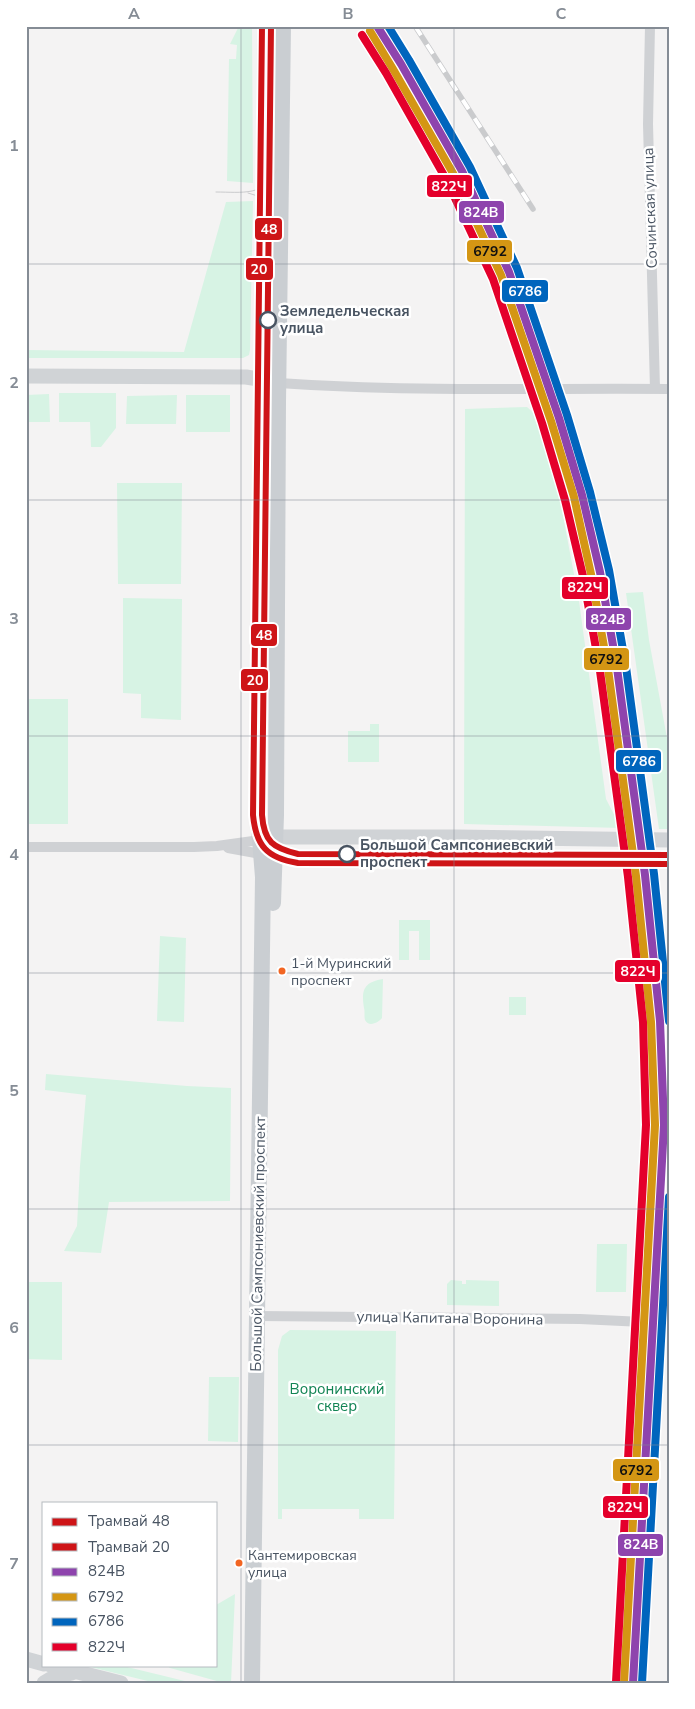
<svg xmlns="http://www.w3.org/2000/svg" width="695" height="1709" viewBox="0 0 695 1709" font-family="'Nunito Sans',sans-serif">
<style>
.green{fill:#d7f3e4}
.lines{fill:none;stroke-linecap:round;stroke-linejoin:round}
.street{stroke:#cfd1d4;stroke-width:10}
.secondary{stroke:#d0d3d6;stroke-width:15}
.primary{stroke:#caced2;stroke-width:16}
.tram{stroke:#cacbcd;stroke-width:1}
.rail-casing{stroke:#cacbcd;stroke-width:5.5}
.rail{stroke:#fff;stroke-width:4;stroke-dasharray:11;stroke-linecap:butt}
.rail-1-casing{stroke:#fff;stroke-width:11}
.rail-2-casing{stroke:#fff;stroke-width:11}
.rail-3-casing{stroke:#fff;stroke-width:11}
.rail-4-casing{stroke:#fff;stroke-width:11}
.rail-1{stroke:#8e44ad;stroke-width:8}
.rail-2{stroke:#d49614;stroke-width:8}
.rail-3{stroke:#0065bd;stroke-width:8}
.rail-4{stroke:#e4002b;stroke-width:8}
.tram-1-casing{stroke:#fff;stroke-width:10}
.tram-2-casing{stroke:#fff;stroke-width:10}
.tram-1{stroke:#ce1417;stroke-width:6}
.tram-2{stroke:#ce1417;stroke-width:6}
.grid{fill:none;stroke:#858c95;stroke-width:1;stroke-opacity:0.55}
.stop-dot{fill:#fff;stroke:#495462;stroke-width:2.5}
.bus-dot{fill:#f26522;stroke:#fff;stroke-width:2}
.labels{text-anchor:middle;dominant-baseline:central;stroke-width:5;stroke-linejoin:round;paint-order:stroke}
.bus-label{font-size:14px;fill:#495462;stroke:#fff;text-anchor:start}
.street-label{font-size:15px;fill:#495462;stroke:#fff}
.stop-label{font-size:15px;font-weight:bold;fill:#495462;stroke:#fff;text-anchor:start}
.park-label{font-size:15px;fill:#128454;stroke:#fff}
.line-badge{stroke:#fff;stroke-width:2}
.badge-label{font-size:14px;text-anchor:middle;font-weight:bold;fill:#fff}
.pale-badge-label{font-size:14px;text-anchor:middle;font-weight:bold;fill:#111}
.neatline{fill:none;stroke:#858c95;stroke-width:2}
.grid-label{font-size:16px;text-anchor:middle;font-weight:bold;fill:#858c95}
</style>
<rect width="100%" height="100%" fill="#f4f3f3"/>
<path class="green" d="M239 26H252L253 183 227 181 229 59H236L237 45 230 44Z
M253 201 250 350 249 355 243 358H26V350L184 352 226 202Z
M59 393H116V428L101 447H91L90 422H59Z
M49 394 50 422H26V395Z
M177 395 176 424H126L127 396Z
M186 395H230V432H186Z
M527 407 537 416 561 505 579 601 606 799 621 828 464 824 465 409Z
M117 483H182L181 584H118Z
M643 592 649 640 667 738 669 741V829H659L626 593Z
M123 598 182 599 181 720 141 718V694L123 693Z
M26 699H68V824H26Z
M370 724H379V762H348V731H370Z
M399 920H430V960H419V931H409V960H399Z
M160 936 186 938 184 1022 157 1021Z
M383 979 382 1018C379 1022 369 1028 365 1020 364 1017 365 1011 364 1008 361 990 364 982 383 979Z
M509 997H526V1015H509Z
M46 1074 187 1086 231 1088 230 1201 109 1202 101 1253 64 1251 77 1226 80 1166 86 1095 45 1090Z
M597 1244H627L626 1292H596Z
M451 1280 462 1281V1284H466V1280L499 1281V1306L447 1305V1284Z
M26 1282H62V1360L26 1359Z
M290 1330 396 1331 394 1519H359V1509H282V1519H278V1350L282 1336Z
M209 1377H239L238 1442 208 1441Z
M235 1594 231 1683H224L170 1668 166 1665H216V1605Z
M82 1665H119L193 1683H156Z"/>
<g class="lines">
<path class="street" d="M650 26 648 124 655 389
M279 383C408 392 539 388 669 389
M26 847H194L217 846 260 840
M228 848 261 854
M257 1316 580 1319 643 1322"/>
<path class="secondary" d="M26 376 246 377 275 382
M263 839 275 837H456L669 840
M263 854 298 857 669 858
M26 1659 44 1664
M50 1665 121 1683
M44 1683 54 1677 72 1673"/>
<path class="primary" d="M273 903 276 815 278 402 283 26
M252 1683 263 877 258 815 262 599 265 26"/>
<path class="tram" d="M216 192C242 192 266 197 277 169
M248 193 261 197 269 206"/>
<g class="rail-casing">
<path id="rail" d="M415 26 533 209"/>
</g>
<use href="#rail" class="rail"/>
<g class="rail-1-casing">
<path id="rail-1" d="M377 26 401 64 462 171 509 272 559 418 582 495 600 572 617 668 645 875 660 1021 664 1125 633 1683"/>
</g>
<g class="rail-2-casing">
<path id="rail-2" d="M370 31 393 69 454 175 501 275 551 421 574 497 591 574 608 669 636 876 651 1022 655 1125 624 1683"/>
</g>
<g class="rail-3-casing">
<path id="rail-3" d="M388 26 409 60 470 167 517 268 567 415 590 492 609 570 626 667 654 874 669 1021
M642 1683 669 1197"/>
</g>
<g class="rail-4-casing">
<path id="rail-4" d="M362 35 386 73 446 179 493 279 542 423 565 500 583 576 600 671 628 877 643 1022 646 1125 616 1682"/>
</g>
<use href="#rail-1" class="rail-1"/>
<use href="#rail-2" class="rail-2"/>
<use href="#rail-3" class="rail-3"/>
<use href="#rail-4" class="rail-4"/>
<g class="tram-1-casing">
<path id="tram-1" d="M271 26 262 815C264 842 273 848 298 854L669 855"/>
</g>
<g class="tram-2-casing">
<path id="tram-2" d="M262 26 253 815C256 846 267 858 298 863L669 864"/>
</g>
<use href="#tram-1" class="tram-1"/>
<use href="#tram-2" class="tram-2"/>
</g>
<path class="grid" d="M241 26V1683M454 26V1683M26 264H669M26 500H669M26 736H669M26 973H669M26 1209H669M26 1445H669"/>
<g class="stop-dot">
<circle cx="268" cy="320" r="8"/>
<circle cx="347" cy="854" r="8"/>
</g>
<g class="bus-dot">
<circle cx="282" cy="971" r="4.5"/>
<circle cx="239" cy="1563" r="4.5"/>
</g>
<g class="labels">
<g class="bus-label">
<text x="291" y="963">1-й Муринский<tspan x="291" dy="17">проспект</tspan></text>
<text x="248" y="1555">Кантемировская<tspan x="248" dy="17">улица</tspan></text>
</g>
<g class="street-label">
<text transform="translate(650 208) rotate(-92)">Сочинская улица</text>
<text transform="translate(258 1244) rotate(-89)">Большой Сампсониевский проспект</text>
<text transform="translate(450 1318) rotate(1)">улица Капитана Воронина</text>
</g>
<g class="stop-label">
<text x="280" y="311">Земледельческая<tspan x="280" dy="17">улица</tspan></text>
<text x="360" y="845">Большой Сампсониевский<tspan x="360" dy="17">проспект</tspan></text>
</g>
<g class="park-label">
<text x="337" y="1389">Воронинский<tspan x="337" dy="17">сквер</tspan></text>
</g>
</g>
<g class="line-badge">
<rect x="426" y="174" width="47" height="24" rx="5" fill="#e4002b"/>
<rect x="458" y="200" width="47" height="24" rx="5" fill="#8e44ad"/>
<rect x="254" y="217" width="29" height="24" rx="5" fill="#ce1417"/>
<rect x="466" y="239" width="47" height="24" rx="5" fill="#d49614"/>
<rect x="245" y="257" width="29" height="24" rx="5" fill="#ce1417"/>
<rect x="501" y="279" width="48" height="24" rx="5" fill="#0065bd"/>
<rect x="561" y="576" width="48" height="24" rx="5" fill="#e4002b"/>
<rect x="585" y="607" width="47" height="24" rx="5" fill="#8e44ad"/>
<rect x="250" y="623" width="28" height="24" rx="5" fill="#ce1417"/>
<rect x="583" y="647" width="47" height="24" rx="5" fill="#d49614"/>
<rect x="240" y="668" width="29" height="24" rx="5" fill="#ce1417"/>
<rect x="615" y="749" width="47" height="24" rx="5" fill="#0065bd"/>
<rect x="614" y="959" width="47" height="24" rx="5" fill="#e4002b"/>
<rect x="612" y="1458" width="48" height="24" rx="5" fill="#d49614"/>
<rect x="602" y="1495" width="47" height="24" rx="5" fill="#e4002b"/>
<rect x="617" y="1533" width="47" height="24" rx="5" fill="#8e44ad"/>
</g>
<g class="badge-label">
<text x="449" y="191">822Ч</text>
<text x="481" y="217">824В</text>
<text x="269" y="234">48</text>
<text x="259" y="274">20</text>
<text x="525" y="296">6786</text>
<text x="585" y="592">822Ч</text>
<text x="608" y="624">824В</text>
<text x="264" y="640">48</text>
<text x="255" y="685">20</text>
<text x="639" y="766">6786</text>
<text x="638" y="976">822Ч</text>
<text x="625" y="1512">822Ч</text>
<text x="641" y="1549">824В</text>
</g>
<g class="pale-badge-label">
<text x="490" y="256">6792</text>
<text x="606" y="664">6792</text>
<text x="636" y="1475">6792</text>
</g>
<rect width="695" height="1709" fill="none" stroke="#ffffff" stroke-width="55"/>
<rect x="42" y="1502" width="175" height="165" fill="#ffffff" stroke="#b6bbc0"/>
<rect x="52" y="1518" width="25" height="8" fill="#ce1417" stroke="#b6bbc0"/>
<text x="88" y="1526" font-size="15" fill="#495462">Трамвай 48</text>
<rect x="52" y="1543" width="25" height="8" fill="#ce1417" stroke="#b6bbc0"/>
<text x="88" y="1552" font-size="15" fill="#495462">Трамвай 20</text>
<rect x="52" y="1568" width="25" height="8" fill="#8e44ad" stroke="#b6bbc0"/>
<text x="88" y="1576" font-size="15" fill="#495462">824В</text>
<rect x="52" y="1593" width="25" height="8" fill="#d49614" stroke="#b6bbc0"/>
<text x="88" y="1602" font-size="15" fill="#495462">6792</text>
<rect x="52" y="1618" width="25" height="8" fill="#0065bd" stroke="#b6bbc0"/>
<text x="88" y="1626" font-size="15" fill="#495462">6786</text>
<rect x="52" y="1643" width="25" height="8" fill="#e4002b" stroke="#b6bbc0"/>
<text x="88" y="1652" font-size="15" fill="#495462">822Ч</text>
<rect x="28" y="28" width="640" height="1654" class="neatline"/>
<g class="grid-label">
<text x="134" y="19">A</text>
<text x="348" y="19">B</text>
<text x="561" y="19">C</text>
<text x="14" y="151">1</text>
<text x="14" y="388">2</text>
<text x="14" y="624">3</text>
<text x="14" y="860">4</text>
<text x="14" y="1096">5</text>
<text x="14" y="1333">6</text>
<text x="14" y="1569">7</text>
</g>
</svg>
